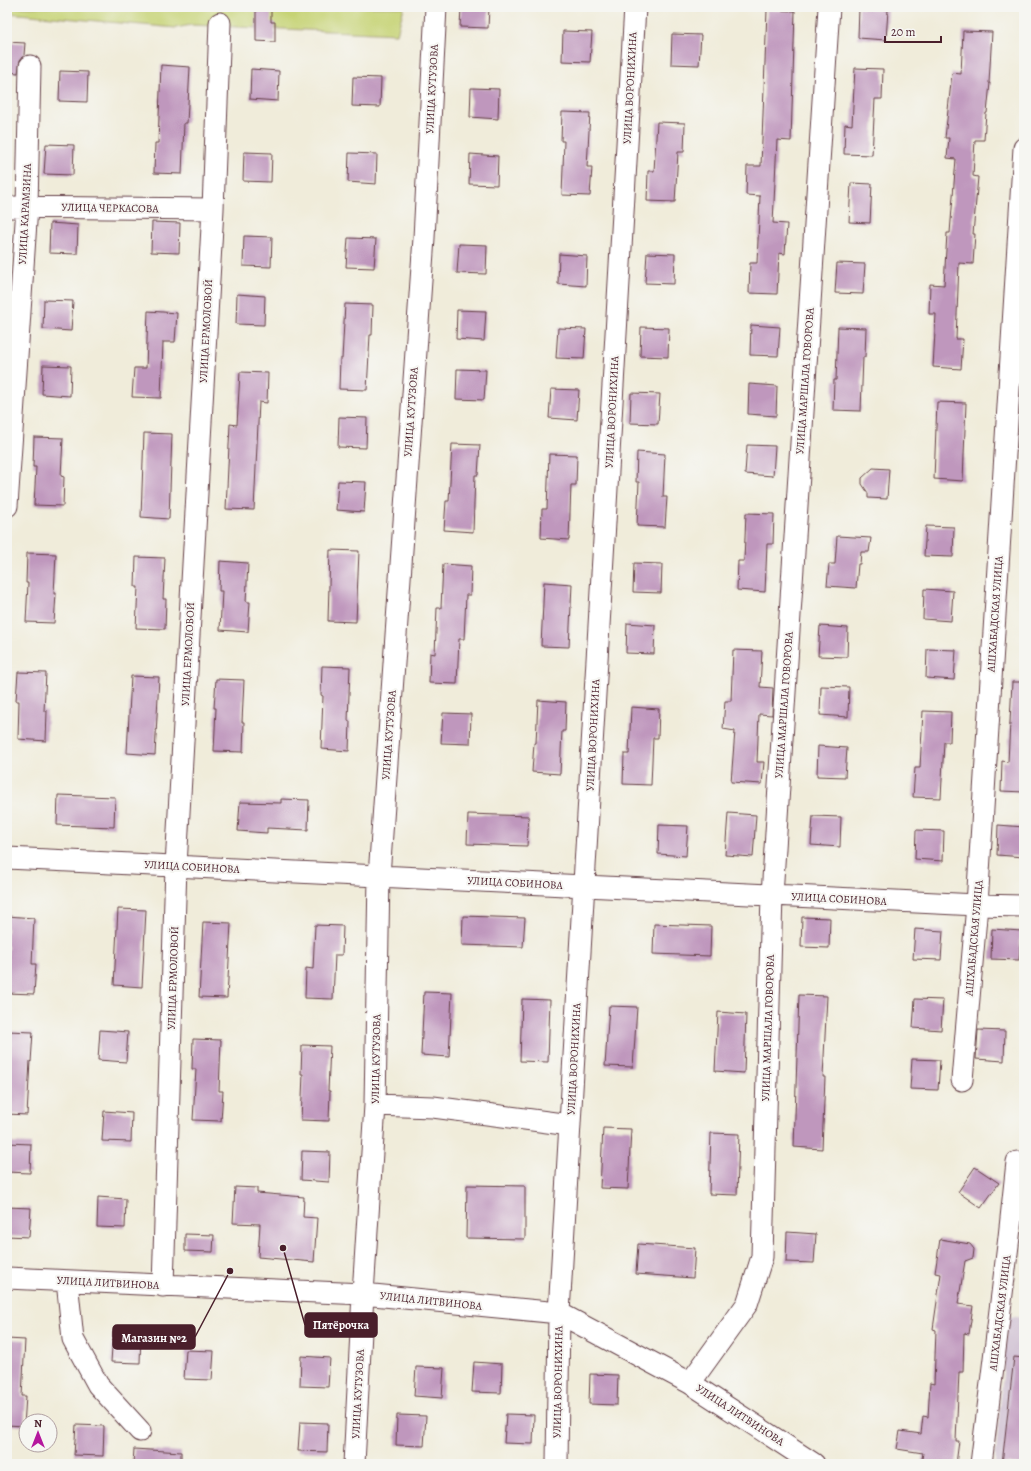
<svg xmlns="http://www.w3.org/2000/svg" width="1031" height="1471" viewBox="0 0 1031 1471" font-family="Alegreya,serif">
<style>
.industrial{fill:#cebed1}
.green{fill:#c6d375;stroke:#887950}
.building{fill:#bf97bd}
.lines{fill:none;stroke-linecap:round;stroke-linejoin:round}
.minor-casing{stroke:#633e45;stroke-width:23}
.minor{stroke:#fff;stroke-width:21}
.labels{text-anchor:middle;dominant-baseline:central;stroke-width:4;stroke-linejoin:round;paint-order:stroke}
.street-label{font-size:11px;fill:#4a1f2b;stroke:#f6f6f2}
.leader{fill:none;stroke:#4a1f2b;stroke-width:1.5}
.callout-dot{fill:#4a1f2b;stroke:#f6f6f2;stroke-width:1.5}
.callout{fill:#4a1f2b;stroke:#4a1f2b;stroke-width:1.5}
.callout-label{font-size:12px;text-anchor:middle;font-weight:bold;fill:#fff}
</style>
<rect width="100%" height="100%" fill="#f6f6f2"/>
<filter id="ink" filterUnits="userSpaceOnUse"><feTurbulence type="fractalNoise" baseFrequency=".025" numOctaves="2"/><feDisplacementMap in="SourceGraphic" scale="8" xChannelSelector="R" yChannelSelector="G"/><feConvolveMatrix kernelMatrix="1 2 1 2 8 2 1 2 1" color-interpolation-filters="sRGB"/></filter>
<filter id="wash" filterUnits="userSpaceOnUse"><feTurbulence type="fractalNoise" baseFrequency=".012" numOctaves="4" result="noise"/><feDisplacementMap in="SourceGraphic" scale="16" xChannelSelector="R" yChannelSelector="G"/><feGaussianBlur stdDeviation="0.9" result="paint"/><feColorMatrix in="noise" values="0 0 0 0 0 0 0 0 0 0 0 0 0 0 0 0 0 1.4 0 .05"/><feComposite in="paint" operator="in"/></filter>
<g filter="url(#wash)">
<rect width="100%" height="100%" fill="#f0ecda"/>
<path class="industrial" d="M1008 1316 1024 1318V1464H995Z"/>
<path class="green" d="M7 7H404L397 34 191 25 176 28 7 13Z"/>
<g id="blocks">
<path class="building" d="M461 7H489L488 28 460 27Z
M256 8H271V22H275V42L256 41Z
M859 8 888 10 886 40 858 38Z
M767 10 795 11 791 141 777 140 773 223 787 224 785 254 779 253 777 294 749 293 750 263H757L760 196 746 195 747 166H761Z
M563 31 592 32 590 62 562 61Z
M963 31 992 32 989 83H990L987 113H986L984 140H975L973 176 978 177 973 234H975L973 264 959 263 956 339H963L961 369 933 367 936 314H929L930 284 944 285 947 233H950L956 159 947 158 949 138H945L952 73 961 74Z
M672 34 701 35 699 65 671 64Z
M7 42 25 43 24 55 20 60 18 73 7 72Z
M161 65 190 67 187 123H184L182 174 154 173 155 143H158Z
M855 68 883 69 882 99H875L872 155 844 154 845 124 852 125Z
M251 69 279 71 278 101 250 99Z
M60 71 88 72 87 102 59 101Z
M353 77 381 78 380 107 352 106Z
M471 88 499 89 498 119 470 117Z
M562 112 590 113 587 167H592L590 196 562 195 564 141H561Z
M657 122 685 123 684 152H678L675 202 647 201 648 171H654Z
M46 144 74 145 73 175 44 174Z
M244 152 272 153 271 182 243 181Z
M349 153 377 154 376 184 348 182Z
M470 154 498 156 497 185 469 184Z
M851 183 872 184 870 223 849 222Z
M152 222 180 223 179 253 151 252Z
M50 223 78 225 77 254 49 253Z
M244 236 272 237 271 267 243 266Z
M348 238 376 239 374 268 346 267Z
M459 244 487 245 486 274 457 273Z
M647 253 675 254 674 284 645 283Z
M559 254 587 256 586 286 558 284Z
M837 263 865 264 863 294 835 293Z
M237 294 265 296 264 325 236 324Z
M44 300 73 301 71 331 43 329Z
M345 304 373 305 372 335H370L367 390 339 389 340 359H342Z
M457 310 486 311 484 341 456 339Z
M148 311 177 313 175 342H163L161 398 132 397 134 368H146Z
M751 325 780 327 778 356 750 355Z
M641 327 669 328 668 357 640 356Z
M838 327 866 328 865 357H863L861 411 833 410 834 380H836Z
M558 328 586 329 584 359 556 358Z
M43 365 71 366 70 396 42 394Z
M457 369 486 370 484 400 456 399Z
M240 372 268 373 267 403 259 402 254 510 226 509 230 424 237 425Z
M749 384 777 386 776 416 748 414Z
M551 389 579 390 577 420 549 418Z
M631 393 660 394 658 424 630 423Z
M937 402 966 403 963 481 934 479Z
M339 417 367 418 366 448 338 447Z
M144 433 172 434 169 519 141 517Z
M34 437 63 438 61 476 64 477 63 506 34 505 36 467H33Z
M452 444 480 445 478 475H475L473 532 444 530 446 501H449Z
M747 445 775 446 773 476 745 474Z
M637 452 665 454 663 497H667L665 527 637 526 639 482H636Z
M549 454 577 455 576 485H571L569 540 541 538 542 509H547Z
M873 468 889 469 887 499 868 498V493L862 484V478Z
M338 481 366 482 364 512 336 510Z
M746 513 774 514 773 544H767L765 592 737 590 738 561H744Z
M926 526 954 527 953 557 924 556Z
M837 536 871 538 869 552H861L860 564H858L856 588 827 586 829 564H835Z
M330 550 359 551 356 622 328 621Z
M27 553 56 554 54 594H56L54 623 26 622 28 583H26Z
M136 557 165 558 163 599H166L165 629 136 628 138 587H135Z
M220 561 248 563 246 602H250L248 632 220 630 222 591H219Z
M634 563 662 564 661 593 633 592Z
M443 564 471 566 470 595H466L464 639H459L457 684 429 683 430 653 435 654 437 608H441Z
M544 582 572 584 569 647 541 646Z
M924 589 953 591 951 621 923 619Z
M627 623 655 625 654 654 626 653Z
M820 626 848 628 847 657 818 656Z
M927 649 956 650 954 680 926 678Z
M733 650 762 651 760 687 773 688 772 715 759 714 757 762H764L762 784 731 782 735 731 723 729 725 701H731Z
M322 666 350 667 348 721H350L349 751 321 749 323 696 321 695Z
M18 672 46 673 44 711H47L46 741 18 739 19 701H16Z
M131 676 159 677 155 755 127 753Z
M216 679 244 680 242 722H244L243 752 214 751 216 708H214Z
M1012 682H1024V792L1001 791 1002 761 1008 762Z
M821 686 849 687 848 717 820 715Z
M538 700 566 702 565 731H562L560 774 532 772 534 743H536Z
M631 707 659 709 658 738H653L651 785 623 784 624 754H629Z
M923 711 951 712 950 742H944L941 798 913 797 915 768H920Z
M443 713 471 714 470 744 441 743Z
M818 746 847 748 845 777 817 776Z
M58 795 115 797 114 827 57 825Z
M281 799 309 800 308 830 267 828V833L238 831 240 802 281 803Z
M728 813 756 815 753 857 725 855Z
M468 814 529 816 527 846 467 844Z
M813 816 841 817 840 847 811 845Z
M659 825 688 826 686 856 658 854Z
M998 825 1024 827V857L997 855Z
M916 830 944 831 943 861 915 859Z
M118 909 146 910 142 987 114 985Z
M7 916 34 918 32 964H36L34 994 7 993 8 946H7Z
M463 916 525 918 523 947 462 945Z
M802 917 830 918 829 948 801 947Z
M203 922 231 923 227 998 199 997Z
M654 924 711 926 710 956 653 954Z
M315 925 343 926 342 955H335L333 999 305 998 306 968 313 969Z
M915 929 943 931 941 960 913 959Z
M992 929 1021 931 1019 960 991 959Z
M424 992 452 993 449 1057 421 1055Z
M799 995 827 996 823 1077H825L822 1149 794 1147Z
M522 999 550 1000 548 1062 520 1061Z
M915 999 943 1000 941 1030 913 1028Z
M609 1006 637 1007 633 1067 605 1066Z
M718 1012 746 1014 744 1073 715 1071Z
M100 1030 128 1032 126 1062 98 1060Z
M978 1030 1005 1031 1004 1061 976 1059Z
M7 1031 33 1032 31 1062 30 1061 27 1115 7 1114Z
M193 1039 221 1040 219 1091H223L221 1121 193 1120 196 1069H192Z
M302 1045 330 1046 328 1091H330L329 1121 301 1120 303 1074H301Z
M912 1059 940 1060 938 1090 910 1089Z
M104 1111 132 1113 131 1142 102 1141Z
M603 1128 631 1129 628 1189 600 1188Z
M711 1133 739 1134 737 1195 709 1194Z
M7 1143 31 1144 30 1173 7 1172Z
M302 1151 330 1152 329 1182 301 1180Z
M975 1167 999 1183 981 1208 958 1192Z
M467 1185 525 1186V1239L466 1238Z
M235 1187 257 1188V1193L304 1197 303 1217 317 1218 314 1262 258 1257 260 1224 233 1223Z
M98 1197 126 1199 125 1228 97 1227Z
M7 1207 31 1208 29 1237 7 1236Z
M787 1232 816 1234 814 1263 786 1262Z
M185 1234 214 1235 213 1252 185 1251Z
M940 1239 970 1244 974 1249 973 1258 965 1261 958 1304 973 1306 969 1334 964 1333 963 1372H959L956 1441H959L956 1464H921L923 1453 897 1449 900 1431 921 1434 923 1416 928 1417 930 1383 934 1384 936 1330 933 1329 941 1274 935 1273Z
M638 1244 695 1248 693 1278 636 1274Z
M113 1332 141 1333 140 1363 111 1362Z
M7 1339 25 1340 22 1396H26L24 1426 7 1425Z
M186 1350 214 1351 212 1380 184 1379Z
M301 1356 330 1358 328 1387 300 1386Z
M1014 1357 1024 1358V1464H1002Z
M474 1362 502 1364 501 1393 472 1392Z
M416 1367 444 1368 442 1398 414 1396Z
M590 1374 618 1375 617 1405 589 1404Z
M506 1414 534 1415 533 1444 504 1443Z
M397 1415 426 1416 424 1446 396 1445Z
M300 1422 328 1423 327 1452 298 1451Z
M76 1425 104 1426 103 1456 74 1455Z
M134 1449 181 1452V1464H133Z"/>
</g>
</g>
<g filter="url(#ink)">
<use href="#blocks" fill-opacity="0" stroke="#633e45" stroke-width="1"/>
<g class="lines">
<g class="minor-casing">
<path id="minor" d="M7 207 213 209
M7 506 27 207 30 66
M7 858 977 905 1024 906
M962 1080 977 905 1024 148
M375 1105 433 1107 570 1125
M7 1278 363 1294 559 1313 690 1383 814 1464
M67 1281 73 1339 98 1385 140 1431
M163 1286 176 866 213 209 220 23
M690 1383 747 1304 762 1257 772 895 829 7
M354 1464 363 1294 375 1105 379 876 424 238 436 7
M557 1464 559 1313 635 7
M981 1464 1009 1237 1017 1162"/>
</g>
<use href="#minor" class="minor"/>
</g>
</g>
<g class="labels">
<g class="street-label">
<text transform="translate(630 88) rotate(-87)">УЛИЦА ВОРОНИХИНА</text>
<text transform="translate(432 89) rotate(-87)">УЛИЦА КУТУЗОВА</text>
<text transform="translate(110 208) rotate(1)">УЛИЦА ЧЕРКАСОВА</text>
<text transform="translate(25 214) rotate(-87)">УЛИЦА КАРАМЗИНА</text>
<text transform="translate(206 331) rotate(-87)">УЛИЦА ЕРМОЛОВОЙ</text>
<text transform="translate(805 381) rotate(-86)">УЛИЦА МАРШАЛА ГОВОРОВА</text>
<text transform="translate(411 412) rotate(-86)">УЛИЦА КУТУЗОВА</text>
<text transform="translate(612 412) rotate(-87)">УЛИЦА ВОРОНИХИНА</text>
<text transform="translate(995 614) rotate(-86)">АШХАБАДСКАЯ УЛИЦА</text>
<text transform="translate(188 654) rotate(-87)">УЛИЦА ЕРМОЛОВОЙ</text>
<text transform="translate(784 705) rotate(-86)">УЛИЦА МАРШАЛА ГОВОРОВА</text>
<text transform="translate(389 735) rotate(-86)">УЛИЦА КУТУЗОВА</text>
<text transform="translate(593 735) rotate(-87)">УЛИЦА ВОРОНИХИНА</text>
<text transform="translate(192 867) rotate(3)">УЛИЦА СОБИНОВА</text>
<text transform="translate(515 883) rotate(3)">УЛИЦА СОБИНОВА</text>
<text transform="translate(839 899) rotate(3)">УЛИЦА СОБИНОВА</text>
<text transform="translate(974 938) rotate(-85)">АШХАБАДСКАЯ УЛИЦА</text>
<text transform="translate(173 978) rotate(-88)">УЛИЦА ЕРМОЛОВОЙ</text>
<text transform="translate(768 1028) rotate(-88)">УЛИЦА МАРШАЛА ГОВОРОВА</text>
<text transform="translate(376 1059) rotate(-89)">УЛИЦА КУТУЗОВА</text>
<text transform="translate(574 1059) rotate(-87)">УЛИЦА ВОРОНИХИНА</text>
<text transform="translate(108 1283) rotate(3)">УЛИЦА ЛИТВИНОВА</text>
<text transform="translate(431 1301) rotate(6)">УЛИЦА ЛИТВИНОВА</text>
<text transform="translate(1000 1313) rotate(-83)">АШХАБАДСКАЯ УЛИЦА</text>
<text transform="translate(558 1382) rotate(-89)">УЛИЦА ВОРОНИХИНА</text>
<text transform="translate(358 1394) rotate(-87)">УЛИЦА КУТУЗОВА</text>
<text transform="translate(740 1415) rotate(33)">УЛИЦА ЛИТВИНОВА</text>
</g>
</g>
<path class="leader" d="M283 1248L305 1325M230 1271L195 1337"/>
<g class="callout-dot">
<circle cx="283" cy="1248" r="4"/>
<circle cx="230" cy="1271" r="4"/>
</g>
<g class="callout">
<rect x="305" y="1313" width="72" height="24" rx="4"/>
<rect x="113" y="1325" width="82" height="24" rx="4"/>
</g>
<g class="callout-label">
<text x="341" y="1329">Пятёрочка</text>
<text x="154" y="1342">Магазин №2</text>
</g>
<rect width="1031" height="1471" fill="none" stroke="#f6f6f2" stroke-width="24"/>
<g transform="translate(38 1433)"><circle r="19" fill="#f6f6f2" stroke="#b1a0a2"/>
<path d="M0-3L7 15L0 10L-7 15Z" fill="#b5179e"/>
<text y="-6" font-size="11" font-weight="bold" text-anchor="middle" fill="#4a1f2b">N</text>
</g>
<path d="M885 36v6h56v-6" fill="none" stroke="#4a1f2b" stroke-width="2"/>
<text x="891" y="36" font-size="12" fill="#4a1f2b" stroke="#f6f6f2" stroke-width="3" paint-order="stroke">20 m</text>
</svg>
